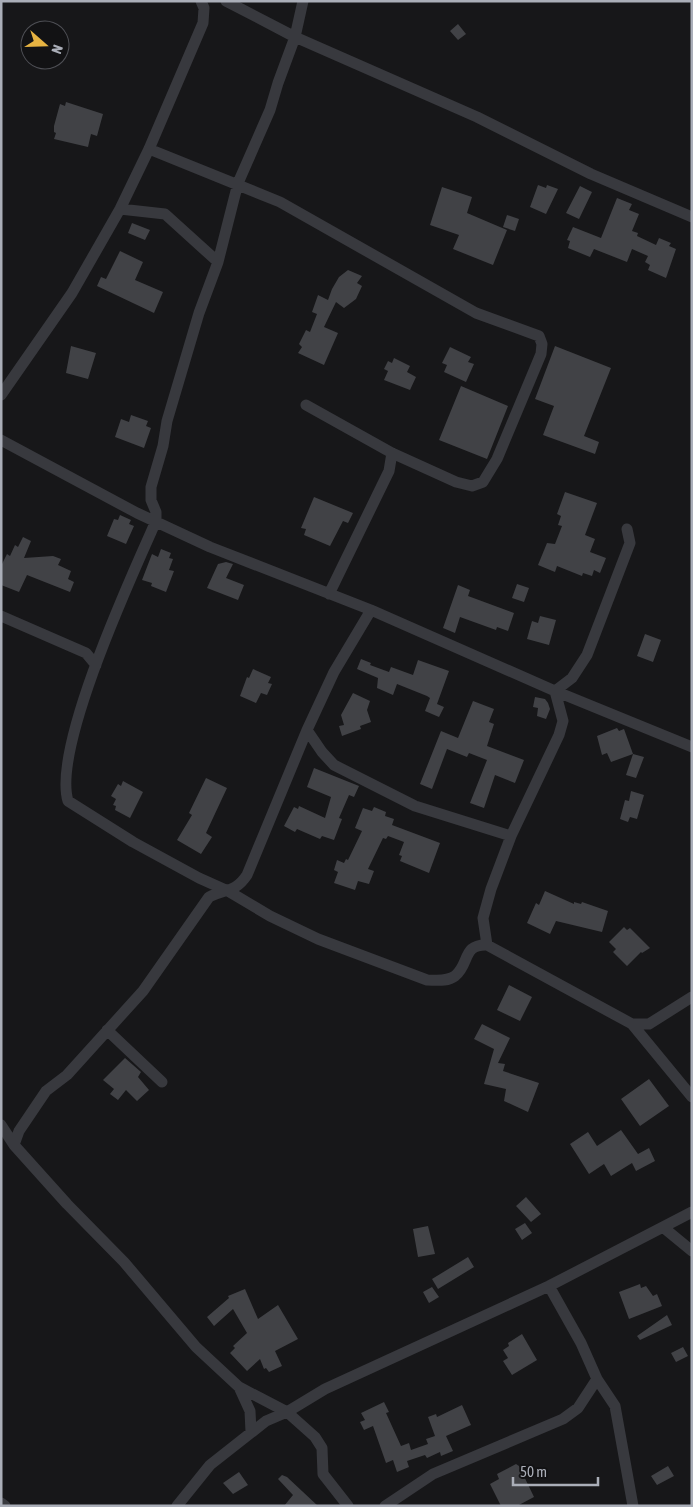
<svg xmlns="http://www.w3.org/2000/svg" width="693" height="1507" viewBox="0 0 693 1507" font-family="'Asap Condensed',sans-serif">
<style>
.building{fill:#414246}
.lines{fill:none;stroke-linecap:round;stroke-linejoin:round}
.minor{stroke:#38393e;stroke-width:11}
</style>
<rect width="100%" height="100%" fill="#171719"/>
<path class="building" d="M458 24 466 34 458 40 450 31Z
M66 102 103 114 97 136 91 134 88 147 54 139 56 133 54 132V126L60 104 65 106Z
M538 185 546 188 547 185 558 189 546 214 530 207Z
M580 186 592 192 579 219 566 213Z
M442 187 472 197 467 213 507 230 493 265 453 249 459 235 430 225Z
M617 198 632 204 629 210 639 214 632 231 638 233 637 236 656 245 659 238 671 243 669 246 676 249 666 278 648 270 650 265 645 262 648 256 632 249 627 262 594 249 590 257 568 248 570 241 567 240 573 227 601 238Z
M507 215 519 219 515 231 503 227Z
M132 223 150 230 145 240 128 233Z
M120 251 143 262 135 280 163 292 154 313 97 286 101 277 106 279Z
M348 270 362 276 357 283 362 286 356 299 344 308 336 302 324 327 338 333 324 365 298 353 302 347 299 344 306 330 310 332 317 314 312 312 318 295 328 300 332 289 339 277Z
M71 346 96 353 88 379 66 373Z
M555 346 611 368 584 436 599 442 595 454 543 435 554 406 535 399Z
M450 347 471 357 468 362 474 364 466 382 444 372 447 365 442 363Z
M394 358 410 366 407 372 416 377 410 390 384 380 388 371 384 369 388 361 392 363Z
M461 386 508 406 487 459 439 440Z
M131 415 148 421 146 426 151 428 144 448 115 437 121 419 129 422Z
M565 492 597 503 585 535 595 539 590 552 606 558 600 573 594 570 592 576 583 573 582 576 557 566 555 572 538 565 547 543 555 544 562 526 558 525 561 516 557 514Z
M314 497 353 513 348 523 343 521 330 546 304 535 306 529 301 528Z
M120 515 131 520 129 524 134 526 126 544 107 536 114 519 118 520Z
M23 537 31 541 24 558 53 556 61 559 58 565 71 571 68 579 74 582 70 592 27 575 19 592 1 585V566L7 554 10 556 15 545 18 547Z
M161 549 171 553 169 558 173 559 169 570 174 571 166 592 151 586 152 583 142 580 152 554 158 557Z
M226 562 233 564 226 578 244 585 238 600 207 588 218 564Z
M517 584 529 588 524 602 512 598Z
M458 585 470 590 468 596 514 613 508 631 497 627 496 630 460 617 455 633 443 628Z
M540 616 556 620 549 645 527 639 532 621 538 623Z
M645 634 661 640 653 662 637 656Z
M361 659 371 663 370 665 389 672 391 667 413 675 418 660 449 671 437 704 444 707 439 717 425 711 430 698 427 696 397 684 393 695 377 688 378 678 357 669Z
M253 669 271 677 268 683 272 684 267 695 261 693 256 703 240 696 247 677 249 678Z
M353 693 370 701 367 710 371 722 360 726 361 729 342 736 339 726 344 725 341 715Z
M535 697 545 699 548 703 550 709 546 719 537 716 538 708 533 707Z
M473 701 494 709 489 722 494 724 487 746 524 760 515 783 495 775 484 808 470 803 487 760 469 753 467 757 447 749 432 789 420 784 441 731 458 738Z
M617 728 619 731 624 729 633 754 644 757 636 778 626 775 633 754 611 762 607 753 602 755 597 736Z
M314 768 359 786 354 797 349 795 339 818 342 819 334 840 322 836 320 839 297 829 295 832 284 826 294 807 298 809 299 806 325 818 331 797 307 787Z
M206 778 227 788 206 833 212 837 201 854 177 840 192 815 189 813Z
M123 781 143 792 130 818 115 810 116 806 113 805 116 799 111 796 118 784 121 786Z
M631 791 644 795 637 819 630 817 628 822 620 819 625 800 629 801Z
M374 807 386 812 385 816 394 819 392 825 440 843 429 873 400 861 402 856 399 855 404 842 388 836 386 839 383 838 368 869 374 871 369 884 358 881 355 890 334 883 338 872 334 870 337 860 344 863 346 859 348 860 362 831 355 828 363 808 372 811Z
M545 891 574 904V902L581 904 582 902 608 911 602 932 556 921 550 934 527 923 536 903 539 905Z
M624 927 627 930 630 928 650 948 642 953 641 952 627 966 613 952 616 949 609 942Z
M509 985 532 997 520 1021 497 1010Z
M482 1024 510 1038 498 1063 505 1064 503 1071 539 1083 528 1112 504 1101 506 1089 484 1084 494 1049 474 1039Z
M125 1058 141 1072 138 1077 149 1090 137 1101 126 1090 118 1100 110 1094 114 1089 103 1080Z
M649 1079 669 1106 640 1126 621 1099Z
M621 1130 638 1154 649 1148 655 1161 636 1171 632 1163 611 1176 604 1164 589 1174 570 1144 588 1132 597 1146Z
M526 1197 541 1214 531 1222 516 1206Z
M525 1223 532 1233 522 1240 515 1229Z
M428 1226 435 1254 418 1257 413 1229Z
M468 1257 474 1267 438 1289 432 1279Z
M640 1284 641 1288 646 1286 653 1296 657 1294 662 1306 629 1319 619 1292Z
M432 1287 439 1297 429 1303 423 1292Z
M245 1289 258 1319 278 1305 298 1339 275 1351 282 1366 269 1372 266 1368 264 1369 260 1359 247 1371 230 1353 235 1348 233 1346 247 1333 233 1309 214 1326 207 1317 229 1298 228 1296Z
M667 1315 672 1325 640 1340 637 1336Z
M522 1334 537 1360 512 1375 503 1361 508 1358 503 1350 509 1346 508 1343Z
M683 1347 688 1356 676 1362 671 1353Z
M384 1402 389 1412 386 1413 401 1446 409 1443 411 1450 428 1444 426 1439 435 1436 428 1417 436 1414 437 1417 462 1405 471 1425 446 1436 453 1451 441 1456 440 1452 427 1458 425 1455 407 1461 409 1467 397 1472 393 1460 386 1463 373 1426 364 1430 360 1422 365 1420 361 1413Z
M516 1464 519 1466 534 1497 517 1506H501L490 1484 499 1479 497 1474Z
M668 1466 674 1476 657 1485 651 1476Z
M239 1472 248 1485 233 1494 223 1483Z
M282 1475 287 1477 318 1506H284L293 1495 278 1479Z"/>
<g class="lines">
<path class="minor" d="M226 1 295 37 477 117 591 174 692 217
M303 1 295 37 278 83 270 110 238 183 218 262 199 313 167 421 163 446 151 487V500L156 512V521C132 575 52 748 68 801L133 842 199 878 228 891 270 916 318 939 427 980C436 980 447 982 455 976 470 964 462 944 487 945L632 1024H649L692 997
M149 149 280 202 476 313 539 336 542 344 541 354 497 459 483 482 472 486 456 482 392 453 306 405
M120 209 165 214 218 262
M1 395 72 293 120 209 149 149 203 23 204 8 201 1
M1 440 137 513 210 547 371 610 555 691 692 747
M329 594 389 471 392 453
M1 616 86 653 96 665
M307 730 322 752 334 765 415 806 511 836
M487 945 483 918 491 889 511 836 559 735 563 721 555 691 572 678 587 655 630 543 627 529
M632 1024 692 1097
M107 1030 162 1082
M1 1125 14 1145
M664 1228 692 1251
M549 1286 581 1343 597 1379 615 1406 633 1506
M239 1387 250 1411 251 1432
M1 1503 5 1506
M177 1506 210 1465 266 1421 287 1412 325 1389 549 1286 692 1212
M348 1506 323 1474 322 1448 315 1437 287 1412 239 1387 196 1347 124 1262 67 1204 14 1145 19 1131 46 1091 67 1075 143 991 209 897C226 888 235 893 247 875L307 730 334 672 371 610
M385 1506 433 1474 563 1419 578 1408 597 1379"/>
</g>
<rect width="693" height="1507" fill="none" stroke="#aaaeb8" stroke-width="5"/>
<g transform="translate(45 45) rotate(110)"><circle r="24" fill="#121214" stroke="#4f5056"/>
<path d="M0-4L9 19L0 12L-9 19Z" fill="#e6b342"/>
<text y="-8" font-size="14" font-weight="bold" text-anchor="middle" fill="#aaaeb8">N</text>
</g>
<path d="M513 1477v8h85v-8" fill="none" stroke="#aaaeb8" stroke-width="2.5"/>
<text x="520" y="1477" font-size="15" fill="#aaaeb8" stroke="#121214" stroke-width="4" paint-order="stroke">50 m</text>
</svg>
